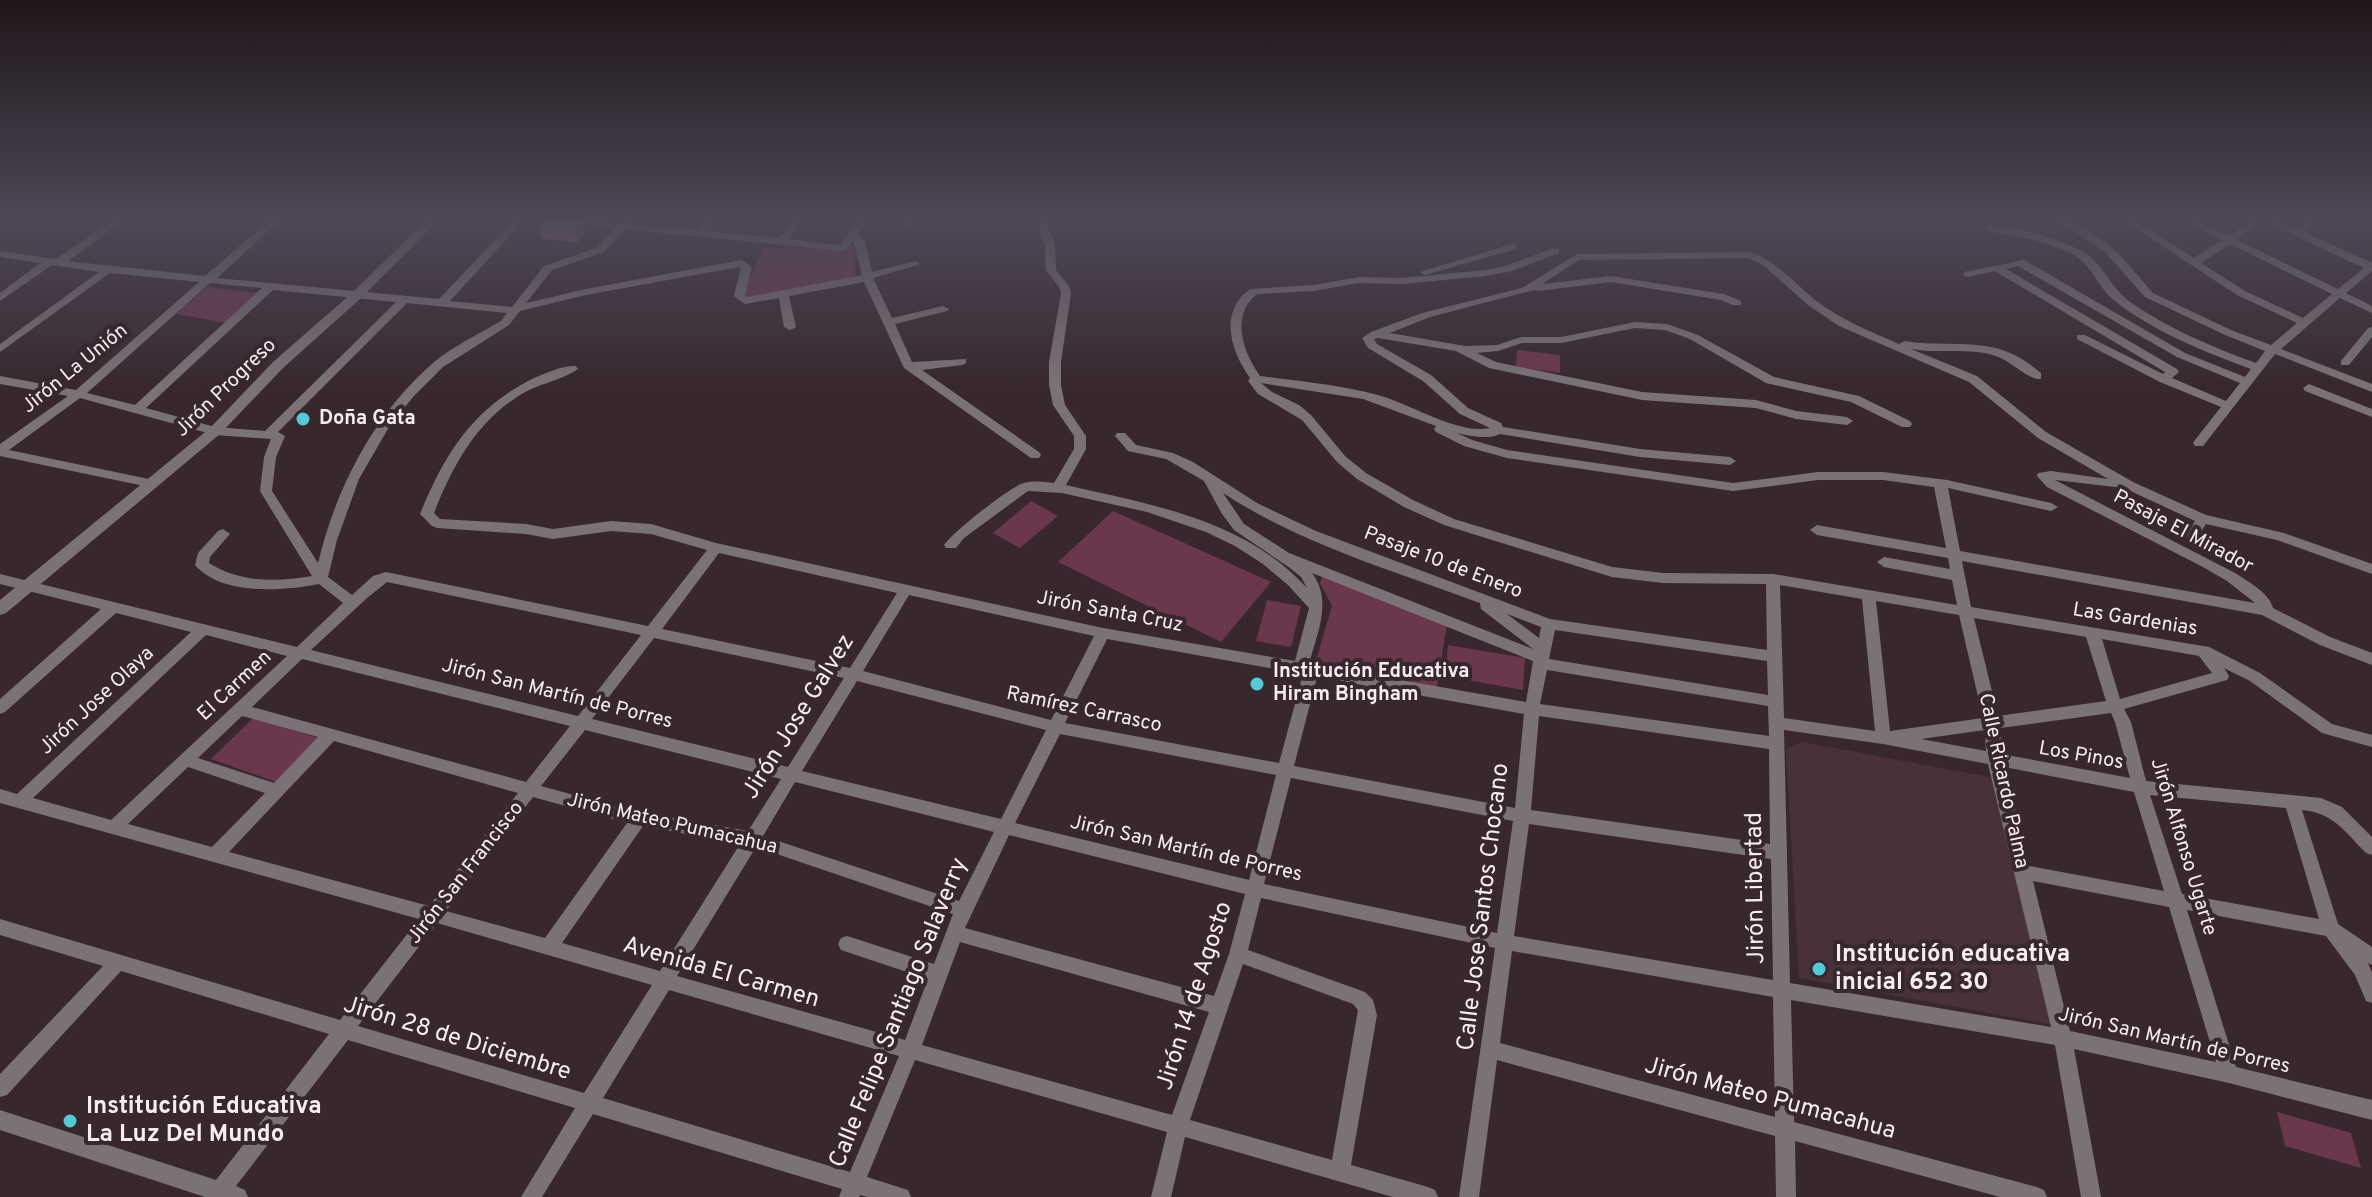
<svg xmlns="http://www.w3.org/2000/svg" width="2372" height="1197" viewBox="0 0 2372 1197" font-family="Overpass,sans-serif">
<style>
.built{fill:#48313a}
.green{fill:#6b374d}
.lines{fill:none;stroke-linecap:round;stroke-linejoin:round}
.minor{fill:#7b7276;fill-rule:evenodd}
.tertiary{fill:#7b7276;fill-rule:evenodd}
.wall{fill:#b26988}
.shaded-wall{fill:#91556f}
.building{fill:#cf7a9e;stroke:#91556f;stroke-width:2}
.poi-dot{fill:#52cbd7;stroke:#38282e;stroke-width:3}
.labels{text-anchor:middle;dominant-baseline:central;stroke-width:8;stroke-linejoin:round;paint-order:stroke}
.street-label{font-size:20px;fill:#f7ecf0;stroke:#38282e}
.poi-label{font-size:20px;font-weight:bold;fill:#f7ecf0;stroke:#38282e;text-anchor:start}
.near-street-label{font-size:24px;fill:#f7ecf0;stroke:#38282e}
.near-poi-label{font-size:24px;font-weight:bold;fill:#f7ecf0;stroke:#38282e;text-anchor:start}
</style>
<rect width="100%" height="100%" fill="#38282e"/>
<path class="built" d="M1802 742 1994 778 2054 1025 1799 978 1786 749Z"/>
<path class="green" d="M852 243 856 276 744 299 742 297 763 248 839 249Z
M207 287 259 293 227 323 176 314Z
M1517 350 1560 355V373L1516 367Z
M1031 501 1058 516 1020 548 993 533Z
M1113 511 1271 582 1221 642 1058 562Z
M1322 577 1447 624 1437 687 1315 664 1332 606 1320 583Z
M1267 600 1301 606 1291 647 1256 641Z
M1448 645 1525 658 1523 690 1445 676Z
M253 718 318 738 276 782 211 759Z
M2277 1112 2351 1133 2361 1168 2285 1146Z"/>
<g class="lines">
<path class="minor" d="M116 218H127L68 261 205 276 272 218H283L217 278 439 299 516 218H526L450 301 512 307 544 266 596 248 615 228 545 221 540 218H574L620 223 625 218H635L630 224 699 230 709 218H719L709 231 779 238 794 218H804L788 239 839 245 860 218H870L858 234 865 241 872 272 916 261 921 264 873 278 892 318 943 306 949 309 947 311 895 324 912 362 966 359V363L962 365 922 370 1039 452 1041 455 1039 458H1031L904 368 864 282 789 296 796 327 790 330 784 327 779 298 745 304 734 296 741 268 739 267 586 295 520 311 509 325 443 367 414 396 389 427 359 479 337 540 328 577 352 595 373 576 386 572 648 626 707 550 651 534 611 531 553 539 526 534 437 528 432 526 420 514C445 453 473 408 534 378 546 373 563 365 576 366L578 369C564 379 543 383 527 391 479 417 453 464 434 513L440 519 526 524 553 529 611 521 651 524 716 543 1103 628 1295 661 1309 608 1288 585 1263 564 1235 546 1206 532 1147 512 1062 493 1028 491 964 538 956 548H946L944 545C954 531 1005 491 1021 484 1032 480 1043 482 1054 483L1074 449V436L1053 405 1049 385V362L1061 293 1059 287 1046 270 1045 245 1035 218H1045L1055 245 1056 270 1069 286 1071 293 1061 362V385L1065 405 1086 436V449L1066 485C1152 505 1244 519 1307 588L1301 577 1290 568 1234 530 1222 514 1204 481 1166 459 1128 451 1115 436 1117 433H1125L1136 445 1173 453 1193 462 1257 503 1316 531 1550 619 1767 650 1766 584 1663 583 1612 577 1444 525 1404 507 1357 479 1337 462 1302 420 1258 394 1248 381 1250 378C1231 351 1218 312 1250 289L1314 285 1359 277 1402 278 1486 270 1505 266 1551 249H1559V253L1512 271 1486 276 1402 284 1359 283 1314 291 1257 294C1230 316 1243 352 1260 376 1299 381 1340 385 1378 395 1411 404 1458 435 1490 428L1460 414 1423 381 1368 348 1362 338 1371 332 1422 313 1522 288 1577 254 1750 252C1777 261 1794 283 1815 300 1841 320 1870 331 1899 344L1905 341C1939 347 1976 339 2008 352 2021 357 2031 365 2041 373V379C2028 380 2011 361 1996 356 1969 347 1939 354 1911 349L1977 376 2046 432 2133 482 2206 515 2284 533 2372 564V574L2277 540 2206 524 2196 539 2191 541 2184 536 2195 521 2124 488 2055 480 2237 574C2250 583 2269 593 2273 608L2330 637 2372 653V665L2320 645 2262 615 1962 561 1971 607 2209 647 2260 673 2332 724 2372 735V747L2322 733 2250 681 2224 668 2229 676 2227 680 2124 709 2131 722 2146 781 2321 798 2342 807 2372 837V855L2366 853C2345 832 2334 813 2302 810L2338 924 2372 947V965L2368 963 2372 973V1003L2366 1001 2355 975 2326 936 2187 910 2236 1067 2372 1100V1120L2229 1083 2074 1049 2101 1197H2081L2055 1045 1791 1000 1794 1122 2037 1187 2044 1190 2047 1197H2000L1795 1141 1796 1197H1776L1775 1136 1497 1060 1479 1197H1459L1495 948 1261 898 1248 950 1365 992 1373 1000 1377 1015 1351 1165 1428 1187 1435 1190 1438 1197H1393L1185 1137 1171 1197H1151L1167 1132 915 1060 867 1177 908 1190 911 1197H868L860 1195 859 1197H839L842 1189 593 1114 542 1197H521L575 1108 348 1040 236 1186 245 1190 248 1197H205L0 1130V1110L216 1180 329 1034 121 971 7 1095 0 1097V1074L103 966 0 935V919L340 1020 419 919 0 803V789L17 794 191 632 116 613 5 712 0 714V699L101 609 0 584V574L297 647 343 603 319 584C283 591 222 596 195 565L198 553 218 531 223 529 230 534 210 557 209 563C240 583 277 582 312 576L260 491 264 457 271 439 215 435 80 398 9 450 149 479 154 480 155 483 154 486 149 487 0 456V444L68 396 0 384V376L76 390 199 282 110 273 0 352V344L99 272 52 265 0 301V293L40 263 0 257V251L56 259ZM625 229 842 251 846 250 853 240 862 275 747 297 745 295 752 267 741 260 586 289 526 303 552 270 604 252ZM1748 258 1763 265 1808 305 1839 326 1969 382 2038 438 2108 479 2051 471 2038 473 2037 476 2047 487 2203 567 2227 581 2255 603 1960 551 1948 488 2051 511 2058 507 2051 503 1947 480 1883 472H1818L1733 483 1507 450 1472 440 1457 433C1470 436 1488 440 1500 434L1640 457 1730 465 1736 461 1730 457 1640 449 1503 427 1501 423 1468 408 1431 375 1377 344 1374 339 1378 338 1456 351 1489 368 1642 400 1756 408 1796 419 1847 425 1853 421 1847 417 1796 411 1756 400 1642 392 1496 362 1477 353 1498 351 1522 343H1561L1635 328 1665 330 1690 339 1766 383 1851 402 1902 427H1910L1912 424 1910 421 1859 396 1774 377 1698 335 1667 324 1635 322 1561 337H1521L1497 345 1465 346 1390 333 1430 317 1534 290 1538 291 1611 282 1721 300 1733 305H1741V301L1724 294 1611 276 1542 284 1579 260ZM210 283 262 288 135 405 87 393ZM273 290 396 302 265 431 215 427 146 408ZM407 303 507 313 501 321C479 334 453 346 433 363 374 414 336 488 318 563L272 491 276 457 285 436 278 432ZM1261 383 1363 399 1436 426 1434 429 1436 432 1464 446 1507 458 1733 491 1818 480H1883L1934 487 1946 548 1817 525 1810 530 1817 535 1948 558 1950 569 1884 557 1877 562 1884 567 1952 580 1957 605 1773 574 1663 573 1612 567 1454 519 1413 500 1366 473 1345 456 1311 415 1299 405 1272 392ZM1223 493C1301 544 1394 571 1480 603L1481 609 1533 649 1289 553 1244 524ZM719 553 897 593 850 668 662 629ZM1312 573 1533 661 1526 702 1309 664C1317 633 1333 601 1312 573ZM387 582 641 635 578 716 311 650 367 598ZM1780 585 1862 599 1875 731 1784 718ZM909 595 1094 636 1051 720 863 671ZM1876 601 1959 615 1983 718 1890 731ZM1507 614 1541 627 1539 638ZM1974 618 2086 637 2106 701 1998 716ZM1555 630 1767 661 1768 695 1549 659ZM206 635 287 656 111 820 33 798ZM654 638 844 678 788 767 592 719ZM1107 639 1303 674 1279 763 1065 723ZM2102 639 2199 656 2212 673 2120 699ZM302 659 570 726 526 782 252 707ZM1547 670 1768 706 1769 736 1540 704ZM1317 677 1524 714 1515 808 1294 766ZM857 681 1046 730 1001 819 802 771ZM2111 713 2115 722 2130 778 2002 754 2000 728ZM242 716 318 737 274 783 198 758ZM1539 716 1769 749 1770 844 1531 810ZM585 730 781 779 748 831 629 810 541 786ZM1784 730 1883 744 1988 764 2051 1027 1790 983ZM1985 730 1986 751 1921 739ZM1060 734 1276 775 1249 880 1015 823ZM334 741 518 793 429 906 229 852ZM188 767 265 793 212 847 128 824ZM2004 767 2134 792 2164 891 2029 866ZM1291 778 1513 821 1497 933 1264 884ZM795 782 994 832 959 901 763 836ZM2150 795 2286 808 2319 919 2182 894ZM533 797 627 823 545 938 446 911ZM1529 824 1771 859 1773 980 1514 936ZM643 826 740 844 660 971 562 943ZM1009 835 1245 894 1229 954 1214 996 965 928ZM756 847 953 914 934 964 847 936 841 938 838 944 841 950 928 979 905 1040 677 976ZM2033 881 2169 907 2216 1062 2070 1031ZM437 923 652 985 584 1093 358 1026ZM960 942 1209 1012 1172 1115 922 1045ZM1512 951 1773 997 1775 1117 1500 1043ZM1243 964 1353 1004 1358 1010 1332 1160 1190 1120ZM669 990 899 1056 850 1172 603 1098Z
M903 218H913L910 225 906 226 901 223Z
M2049 218 2068 220 2104 241 2120 255 2153 293 2231 330 2271 345 2297 323 2237 295 2120 218H2132L2194 258 2222 240 2180 218H2193L2229 236C2258 213 2261 212 2296 228L2311 218H2322L2304 232 2372 263V271L2346 293 2372 306V313L2340 298 2281 349 2372 384V392L2275 354 2203 446H2195L2193 443 2195 440 2221 407 2160 382 2077 339V335H2085L2163 374 2165 372 1995 271 1968 277 1964 276V272L2024 260 2185 353 2245 377 2251 369C2205 352 2154 332 2115 301 2098 288 2093 266 2074 255 2048 240 2015 237 1986 230V226C2009 224 2075 242 2092 258 2108 274 2113 290 2133 304 2170 329 2214 348 2256 363L2265 351 2223 334 2145 297 2105 252 2079 234ZM2262 220 2364 268 2338 289 2237 240ZM2230 244 2332 294 2303 318 2245 291 2201 263ZM2018 266 2177 357 2240 383 2226 401 2172 378 2179 372 2177 369 2006 269Z
M1512 244 1516 245V249L1425 275 1420 272Z
M2372 327V337L2349 365H2341V361L2368 328Z
M2309 384 2372 409V417L2305 391 2303 388Z"/>
<path class="tertiary" d="M429 218H441L361 298 283 368 220 434 6 613 0 615V600L210 428 273 362 353 292Z"/>
</g>
<path class="wall" d="M582 220 586 231 577 242 543 239 539 228Z"/>
<path class="shaded-wall" d="M582 220 586 231 577 242 573 231Z"/>
<path class="building" d="M548 218H553L582 220 573 231 539 228Z"/>
<linearGradient id="sky" x2="0" y2="1"><stop stop-color="#1f1619"/><stop offset="0.57" stop-color="#4d4857"/><stop offset="1" stop-color="#4d4857" stop-opacity="0"/></linearGradient>
<rect width="2372" height="385" fill="url(#sky)"/>
<g class="poi-dot">
<circle cx="303" cy="419" r="8"/>
<circle cx="1257" cy="684" r="8"/>
<circle cx="1819" cy="969" r="8"/>
<circle cx="70" cy="1121" r="8"/>
</g>
<g class="labels">
<g class="street-label">
<text transform="translate(75 369) rotate(-39)">Jirón La Unión</text>
<text transform="translate(226 388) rotate(-44)">Jirón Progreso</text>
<text transform="translate(2183 532) rotate(28)">Pasaje El Mirador</text>
<text transform="translate(1443 563) rotate(21)">Pasaje 10 de Enero</text>
<text transform="translate(1110 612) rotate(11)">Jirón Santa Cruz</text>
<text transform="translate(2135 620) rotate(9)">Las Gardenias</text>
<text transform="translate(235 686) rotate(-43)">El Carmen</text>
<text transform="translate(557 694) rotate(14)">Jirón San Martín de Porres</text>
<text transform="translate(97 701) rotate(-43)">Jirón Jose Olaya</text>
<text transform="translate(1084 710) rotate(12)">Ramírez Carrasco</text>
<text transform="translate(2081 756) rotate(10)">Los Pinos</text>
<text transform="translate(2003 781) rotate(78)">Calle Ricardo Palma</text>
<text transform="translate(672 824) rotate(13)">Jirón Mateo Pumacahua</text>
<text transform="translate(2183 847) rotate(73)">Jirón Alfonso Ugarte</text>
<text transform="translate(1186 849) rotate(13)">Jirón San Martín de Porres</text>
<text transform="translate(466 873) rotate(-52)">Jirón San Francisco</text>
<text transform="translate(2174 1041) rotate(13)">Jirón San Martín de Porres</text>
</g>
<g class="poi-label">
<text x="319" y="419">Doña Gata</text>
<text x="1273" y="672">Institución Educativa<tspan x="1273" dy="23">Hiram Bingham</tspan></text>
</g>
<g class="near-street-label">
<text transform="translate(799 717) rotate(-58)">Jirón Jose Galvez</text>
<text transform="translate(1756 888) rotate(-91)">Jirón Libertad</text>
<text transform="translate(1484 907) rotate(-83)">Calle Jose Santos Chocano</text>
<text transform="translate(721 973) rotate(16)">Avenida El Carmen</text>
<text transform="translate(1195 996) rotate(-72)">Jirón 14 de Agosto</text>
<text transform="translate(899 1013) rotate(-68)">Calle Felipe Santiago Salaverry</text>
<text transform="translate(457 1039) rotate(17)">Jirón 28 de Diciembre</text>
<text transform="translate(1770 1099) rotate(15)">Jirón Mateo Pumacahua</text>
</g>
<g class="near-poi-label">
<text x="1835" y="955">Institución educativa<tspan x="1835" dy="28">inicial 652 30</tspan></text>
<text x="86" y="1107">Institución Educativa<tspan x="86" dy="28">La Luz Del Mundo</tspan></text>
</g>
</g>
</svg>
